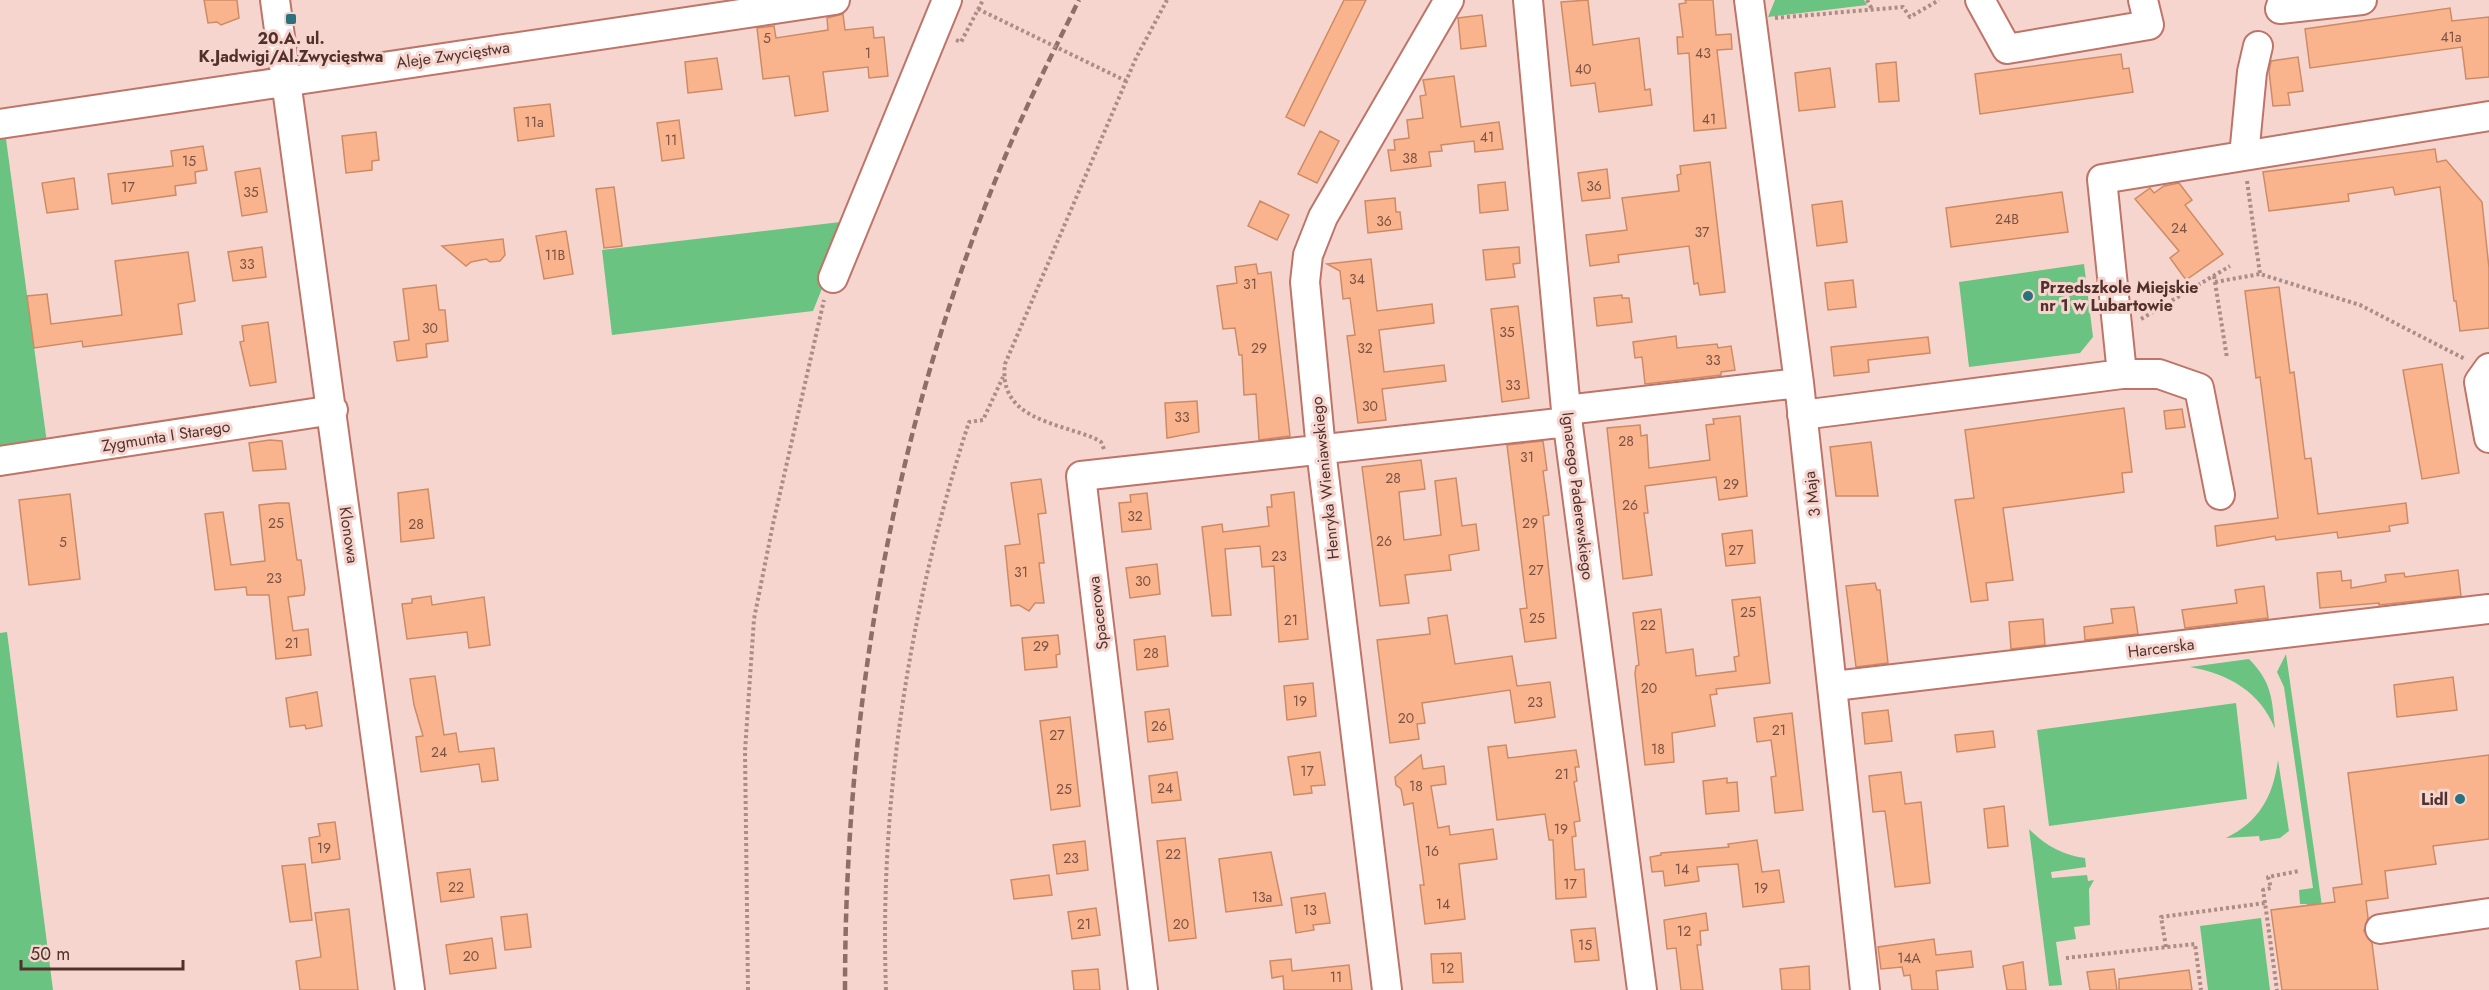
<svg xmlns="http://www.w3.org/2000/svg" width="2489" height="990" viewBox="0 0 2489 990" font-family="Jost,sans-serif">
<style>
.green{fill:#6ac380}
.building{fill:#f9b48d;stroke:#cd8b65;stroke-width:1.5}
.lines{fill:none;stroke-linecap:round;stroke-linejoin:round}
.minor-casing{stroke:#be7467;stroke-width:32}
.path{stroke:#ad8c86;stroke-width:4;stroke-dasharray:3 3;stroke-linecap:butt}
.minor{stroke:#fff;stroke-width:28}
.rail{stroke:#8f6e68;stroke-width:4.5;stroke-dasharray:9 4.5;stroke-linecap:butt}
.path-bridge{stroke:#ad8c86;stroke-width:4;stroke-dasharray:3 3;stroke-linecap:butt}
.poi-dot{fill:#2b727e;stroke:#f7d5cf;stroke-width:2}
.labels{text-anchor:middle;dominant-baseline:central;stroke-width:6;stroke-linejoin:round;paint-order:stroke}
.number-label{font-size:14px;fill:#7c5244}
.poi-label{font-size:16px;font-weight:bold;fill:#52312c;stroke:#f7d5cf}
.street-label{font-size:16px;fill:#52312c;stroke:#f7d5cf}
</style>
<rect width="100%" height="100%" fill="#f7d5cf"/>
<path class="green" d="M1775 0H1864L1867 5 1768 17Z
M6 139 47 443 0 449V140Z
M849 221 813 311 612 335 602 250Z
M2084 264 2093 337 2080 353 1969 367 1959 282Z
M7 632 53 990H0V633Z
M2286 654 2334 990H2319L2307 904H2300L2299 890 2313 888 2284 687 2277 672Z
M2249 659C2272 682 2272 699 2275 729 2260 691 2228 674 2190 667Z
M2236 703 2247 799 2049 826 2037 730Z
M2278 760 2289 831 2280 838 2260 841 2259 836 2226 838C2260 821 2273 796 2278 760Z
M2029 829C2045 845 2062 855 2085 858L2086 867 2051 872 2052 878 2087 875 2088 881 2094 880 2089 889 2090 925 2074 927 2076 939 2056 942 2062 985 2049 986Z
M2261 918 2270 990H2208L2200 926Z"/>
<path class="building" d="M204 0H237L239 18 221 25 217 22 208 23Z
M1344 0H1366L1304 126 1286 117Z
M1588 0 1593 45 1639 38 1645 90 1650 89 1652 105 1599 112 1595 83 1571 86 1561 2Z
M1685 0H1713L1716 35 1731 34 1732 49 1717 50 1726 128 1694 131 1689 53 1678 54 1677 37H1683L1679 4 1686 3Z
M2450 8 2452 21 2489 17V77L2466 79 2462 47 2310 68 2305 29Z
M843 14 845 30 873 27 874 38 884 37 888 76 869 78 868 67 823 72 828 111 795 116 789 76 763 79 757 28 774 26 776 38 828 30 827 18Z
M1482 15 1486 46 1461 49 1458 18Z
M2121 54 2123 69 2129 68 2133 92 1980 114 1975 74Z
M2298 57 2303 91 2288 93 2290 105 2273 106 2269 71 2271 61Z
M717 58 722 89 688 93 685 62Z
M1896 62 1899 101 1879 102 1876 64Z
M1830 68 1835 107 1799 111 1795 73Z
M1454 76 1461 127 1499 122 1503 149 1475 152 1474 141 1441 145 1442 151 1429 152 1431 166 1391 171 1388 150H1395L1394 140 1409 138 1407 120 1423 118 1420 96 1426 95 1423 80Z
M550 104 554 136 518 141 514 108Z
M679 120 684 158 662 161 657 123Z
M1320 131 1339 141 1317 183 1298 174Z
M376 132 379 160 372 161V170L346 173 342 136Z
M203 146 207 170 195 172 196 183 175 186 176 195 112 204 108 174 173 166 171 151Z
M2435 149 2437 162 2446 160 2482 202 2489 268V328L2460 331 2456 301H2454L2440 187 2395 195 2393 187 2348 194 2349 201 2269 211 2263 172Z
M1710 162 1725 292 1700 295 1698 283 1694 284 1689 246 1618 255 1619 262 1590 266 1586 235 1627 230 1622 198 1679 191 1677 175 1681 174 1680 166Z
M260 168 267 212 242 216 235 172Z
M1607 169 1610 198 1582 201 1578 173Z
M74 178 78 209 47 213 42 183Z
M1505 182 1508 210 1480 213 1478 185Z
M2179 183 2192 200 2185 205 2223 254 2186 280 2170 258 2179 251 2135 199 2150 188 2154 193 2164 186Z
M614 187 622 246 604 248 596 189Z
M2062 192 2068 232 1951 247 1946 208Z
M1395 198 1396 212H1400L1402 229 1368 233 1365 201Z
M1260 201 1289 215 1277 240 1248 226Z
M1842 201 1847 242 1817 246 1812 205Z
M566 231 573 274 544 279 536 236Z
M503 239 505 255 500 261 490 262 486 259 471 262 466 266 442 246Z
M262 247 266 277 233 281 228 252Z
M1519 247 1520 263 1513 264 1515 277 1486 280 1483 250Z
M188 252 195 301 178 304 182 334 83 347 82 341 34 348 27 296 47 294 51 324 122 315 115 261Z
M1371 259 1377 311 1432 304 1434 323 1379 330 1384 372 1444 365 1446 381 1382 389 1386 420 1358 423 1347 336 1355 335 1350 298 1343 299 1340 271 1327 264Z
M1256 264 1258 274 1271 272 1290 436 1259 440 1256 394 1244 395 1242 355H1239L1235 328 1223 329 1217 286 1237 283 1235 267Z
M1853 280 1856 307 1828 310 1825 283Z
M436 285 439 310H445L448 341 426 344 427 357 397 361 394 342 409 340 403 289Z
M2279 287 2290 373 2294 372 2305 459 2311 458 2318 514 2406 503 2408 523 2389 526 2390 531 2338 538 2337 532 2276 540 2275 536 2217 546 2215 526 2278 518 2260 377 2256 378 2245 291Z
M1622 295V298H1629L1632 322 1597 326 1594 298Z
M1518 306 1529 398 1502 402 1491 309Z
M268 322 276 382 250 386 240 342 244 341 242 326Z
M1676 336 1677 348 1717 344 1718 348 1731 346 1735 370 1721 372V375L1645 384 1642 357 1635 358 1633 342Z
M1928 337 1930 353 1868 360 1869 372 1834 376 1831 347Z
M2442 364 2459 473 2422 479 2403 370Z
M1197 401 1199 432 1167 438 1165 403Z
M2124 408 2132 472 2122 473 2124 492 2003 508 2013 580 1986 583 1988 600 1971 602 1955 500 1974 498 1965 430Z
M2182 409 2185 427 2166 429 2164 411Z
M1740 416 1747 496 1719 500 1716 477 1645 486 1648 513H1644L1652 575 1623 579 1607 428 1640 425 1641 436 1647 435 1649 468 1710 460 1706 425 1714 424 1713 419Z
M270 440 282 441 286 469 253 471 249 443Z
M1543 441 1547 470 1543 471 1549 515 1543 516 1556 638 1525 642 1520 609 1527 608 1507 445Z
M1871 442 1878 496H1836L1830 447Z
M1421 460 1425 489 1399 492 1404 540 1441 535 1435 481 1456 478 1462 526 1476 524 1479 550 1449 555 1451 570 1405 575 1409 603 1380 606 1362 467Z
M1041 479 1046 513 1038 514 1044 563H1039L1044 603H1035L1029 611 1019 605 1011 606 1005 546 1020 544 1011 483Z
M428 489 434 538 401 542 398 493Z
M1294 492 1308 639 1279 642 1274 566 1262 567 1260 546 1225 549 1231 615 1212 616 1202 527 1222 524 1223 532 1269 526 1267 507H1272L1271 495Z
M1147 493 1151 529 1122 532 1119 503 1131 502 1130 495Z
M70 494 80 579 29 585 19 500Z
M278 503H289L297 560H301L305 589 304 595 288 597 293 631 308 629 311 655 276 659 269 595H247L246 587 215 590 205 514 223 512 231 565 265 561 259 505Z
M1752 530 1755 563 1726 566 1722 534Z
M1157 564 1160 594 1130 598 1126 568Z
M2458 570 2461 596 2379 605V603L2320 608 2317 573 2341 571 2342 581 2351 580V588L2386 582 2385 575 2404 573 2405 577Z
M1875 583 1877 590H1880L1888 663 1856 667 1846 586Z
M2264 586 2268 618 2185 628 2182 610 2237 603 2235 590Z
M431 596 432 605 484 597 490 645 469 648 467 632 407 639 402 604 412 603V599Z
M1760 597 1770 683 1716 689 1717 694 1710 695 1715 726 1672 733 1674 762 1645 765 1635 674 1636 666 1639 665 1633 613 1661 609 1666 653 1693 649 1696 676 1736 671 1734 657 1739 656 1732 600Z
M2134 607 2138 634 2085 640 2084 627 2113 623 2111 609Z
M1447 615 1455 664 1512 656 1517 686 1550 682 1555 717 1515 723 1510 690 1422 703 1425 723 1417 724 1419 739 1390 743 1377 640 1430 634 1428 618Z
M2043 619 2045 645 2011 649 2009 622Z
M1058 635 1060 654 1056 655 1057 667 1025 670 1022 638Z
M1165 636 1168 666 1137 670 1134 640Z
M435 676 444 735 456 733 459 752 494 748 498 780 482 782 479 764 421 772 416 737 423 736 414 705 410 679Z
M2453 677 2457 710 2397 717 2394 685Z
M1313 683 1316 716 1287 720 1284 686Z
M317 692 322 726 306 729 305 725 290 727 286 698Z
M1169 709 1173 739 1148 742 1145 712Z
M1888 710 1892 741 1865 744 1862 713Z
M1792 713 1803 810 1775 813 1771 777 1776 776 1771 740 1757 742 1754 718Z
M1070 717 1080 806 1051 810 1040 721Z
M1993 731 1995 747 1957 752 1955 735Z
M1506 745 1508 758 1576 750 1579 767H1575L1577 781 1574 782 1580 821 1574 822 1576 836 1572 837 1575 870 1584 869 1586 897 1556 899 1553 840H1549L1545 814 1497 820 1488 747Z
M1320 752 1325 785 1311 786 1312 793 1294 795 1288 757Z
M1421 755 1423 769 1444 766 1446 784 1431 786 1438 828 1449 826 1450 835 1493 829 1497 859 1459 864 1465 919 1425 924 1420 885H1424L1413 803 1404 805 1401 789 1396 785 1395 777Z
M2489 755V839L2433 846 2436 864 2385 871 2388 898 2366 901 2368 918 2364 931 2372 943 2378 990H2282L2271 910 2335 902 2333 888 2362 884 2348 773Z
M1177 772 1181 800 1152 803 1149 776Z
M1901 772 1905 804 1921 802 1930 883 1895 887 1885 811 1873 812 1869 776Z
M1727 778V783L1737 782 1739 811 1706 814 1703 781Z
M2004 806 2008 846 1988 848 1984 809Z
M335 822 340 859 312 863 309 838 320 836 318 824Z
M1185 838 1196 938 1169 941 1157 841Z
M1757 840 1762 872 1779 870 1784 902 1743 907 1738 864 1697 867 1699 881 1665 886 1663 871 1652 872 1650 857 1661 855V853L1729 847 1728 844Z
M1085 841 1088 870 1057 874 1053 845Z
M1271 852 1282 905 1226 912 1219 859Z
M305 864 312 920 290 922 282 866Z
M470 869 474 897 441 902 437 873Z
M1049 875 1052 895 1014 899 1011 880Z
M1325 893 1330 923 1313 925 1314 930 1296 933 1291 898Z
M1096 908 1100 935 1072 939 1068 912Z
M349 909 358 990H300L296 961 321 957 315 913Z
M1706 913 1708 930 1700 931 1701 945H1697L1703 990H1681L1676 948 1667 949 1664 920Z
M527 914 531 947 505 950 501 917Z
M1595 928 1599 960 1575 962 1571 930Z
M492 938 496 968 450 974 446 945Z
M1934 939 1936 955 1971 951 1973 967 1936 971 1938 990H1912L1910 975 1904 976 1902 967 1881 969 1878 947Z
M1461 953 1463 982 1433 983 1431 954Z
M1291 959 1292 971 1349 965 1352 990H1284L1283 976 1272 978 1270 961Z
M2023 962 2026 990H2007L2003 966Z
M1809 966 1810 990H1782L1780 969Z
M1098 969 1100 990H1074L1072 971Z
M2114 969 2117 990H2090L2087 972Z
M2189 970 2192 990H2119V979Z"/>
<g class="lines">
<g class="minor-casing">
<path id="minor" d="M275 0 410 990
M1528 0 1566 410 1642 990
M1749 0 1799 383 1865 990
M1980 0 2007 49 2149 25 2143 0
M2283 0 2280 9 2362 0
M0 124 835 0
M2244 156 2252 72 2258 46
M833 278 947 0
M2489 368 2479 382 2489 438
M2122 374 2102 179 2489 116
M1566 410 1799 383
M1802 415 2122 374H2159L2199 388 2220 495
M0 461 333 410
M1834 686 2489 609
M2380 929 2489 913
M1143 990 1081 476 1568 422
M1387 990 1321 450 1305 282 1308 255 1323 217 1449 0"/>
</g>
<path class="path" d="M1867 0 1872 9
M1775 18 1903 7 1910 17 1939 0
M956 40 961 42 983 0
M2247 181 2260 274 2360 305 2465 359
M2214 276 2227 358
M2215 282 2260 274
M2141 319 2230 266
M1104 449 1101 442 1094 438C1054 422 998 418 1005 364L1136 58 1167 0
M2265 903 2263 890 2271 888 2268 877 2299 871
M2166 947 2161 917 2265 903 2277 990
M2066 958 2195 944 2201 990
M748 990 745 751 754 619 773 524 824 300
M886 990C879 799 910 604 969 422L983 420 1003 377"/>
<use href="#minor" class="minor"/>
<path class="rail" d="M845 990C845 706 893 427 1002 164 1025 108 1052 54 1079 0"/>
<path class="path-bridge" d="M978 9 1126 81"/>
</g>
<g class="poi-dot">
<rect x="285" y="13" width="12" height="12" rx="3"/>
<circle cx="2028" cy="296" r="6"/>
<circle cx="2460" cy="799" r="6"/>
</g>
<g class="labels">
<g class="number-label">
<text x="2451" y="37">41a</text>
<text x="767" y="38">5</text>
<text x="868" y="53">1</text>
<text x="1703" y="53">43</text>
<text x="1583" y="69">40</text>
<text x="1709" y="119">41</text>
<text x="534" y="122">11a</text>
<text x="1487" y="137">41</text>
<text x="671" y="140">11</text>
<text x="1410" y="158">38</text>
<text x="189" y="161">15</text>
<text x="1594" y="186">36</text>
<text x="128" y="187">17</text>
<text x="251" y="192">35</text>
<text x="2007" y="219">24B</text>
<text x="1384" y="221">36</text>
<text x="2179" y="228">24</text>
<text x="1702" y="232">37</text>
<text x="555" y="255">11B</text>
<text x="247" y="264">33</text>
<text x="1357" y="279">34</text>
<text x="1250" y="284">31</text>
<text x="430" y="328">30</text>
<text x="1507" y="332">35</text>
<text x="1259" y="348">29</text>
<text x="1365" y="348">32</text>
<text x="1713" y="360">33</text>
<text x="1513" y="385">33</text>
<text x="1370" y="406">30</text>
<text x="1182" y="417">33</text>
<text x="1626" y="441">28</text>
<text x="1527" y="457">31</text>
<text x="1393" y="478">28</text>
<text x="1731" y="484">29</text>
<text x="1630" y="505">26</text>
<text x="1135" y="516">32</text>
<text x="276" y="523">25</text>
<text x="1530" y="523">29</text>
<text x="416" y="524">28</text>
<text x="1384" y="541">26</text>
<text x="63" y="542">5</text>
<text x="1736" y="550">27</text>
<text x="1279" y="556">23</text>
<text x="1536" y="570">27</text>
<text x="1021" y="572">31</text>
<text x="274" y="578">23</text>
<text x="1143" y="581">30</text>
<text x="1748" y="612">25</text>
<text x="1537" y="618">25</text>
<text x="1291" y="620">21</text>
<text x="1648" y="625">22</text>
<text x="292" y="643">21</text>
<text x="1041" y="646">29</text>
<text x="1151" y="653">28</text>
<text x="1649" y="688">20</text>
<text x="1300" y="701">19</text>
<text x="1535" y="702">23</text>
<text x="1406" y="718">20</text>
<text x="1159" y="726">26</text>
<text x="1779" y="730">21</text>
<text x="1057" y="735">27</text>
<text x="1658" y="749">18</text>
<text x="439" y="752">24</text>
<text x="1307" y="771">17</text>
<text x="1562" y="774">21</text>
<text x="1416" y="786">18</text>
<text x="1165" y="788">24</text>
<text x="1064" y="789">25</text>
<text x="1561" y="829">19</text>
<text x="324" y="848">19</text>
<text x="1432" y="851">16</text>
<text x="1173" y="854">22</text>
<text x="1071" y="858">23</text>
<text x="1682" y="869">14</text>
<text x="1570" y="884">17</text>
<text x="456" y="887">22</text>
<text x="1761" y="888">19</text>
<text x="1262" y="897">13a</text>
<text x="1443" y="904">14</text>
<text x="1310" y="910">13</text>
<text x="1084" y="924">21</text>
<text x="1181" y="924">20</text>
<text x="1684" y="931">12</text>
<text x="1585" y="945">15</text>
<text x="471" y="956">20</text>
<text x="1909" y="958">14A</text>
<text x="1447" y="968">12</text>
<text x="1336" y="977">11</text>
</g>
<g class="poi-label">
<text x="291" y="38">20.A. ul.<tspan x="291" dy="18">K.Jadwigi/Al.Zwycięstwa</tspan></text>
<text x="2040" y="287" text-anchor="start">Przedszkole Miejskie<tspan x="2040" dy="18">nr 1 w Lubartowie</tspan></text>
<text x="2448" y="799" text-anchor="end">Lidl</text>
</g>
<g class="street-label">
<text transform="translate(453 55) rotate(-8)">Aleje Zwycięstwa</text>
<text transform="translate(166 436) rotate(-9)">Zygmunta I Starego</text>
<text transform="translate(1325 478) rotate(-96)">Henryka Wieniawskiego</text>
<text transform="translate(1812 494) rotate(-97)">3 Maja</text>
<text transform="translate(1578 496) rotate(83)">Ignacego Paderewskiego</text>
<text transform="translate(349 535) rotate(82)">Klonowa</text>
<text transform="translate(1098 613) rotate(-97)">Spacerowa</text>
<text transform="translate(2161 648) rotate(-7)">Harcerska</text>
</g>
</g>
<path d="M21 960v9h162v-9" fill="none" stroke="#52312c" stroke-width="3"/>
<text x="30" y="960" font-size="18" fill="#52312c" stroke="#f7d5cf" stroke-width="4.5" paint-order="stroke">50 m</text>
</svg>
